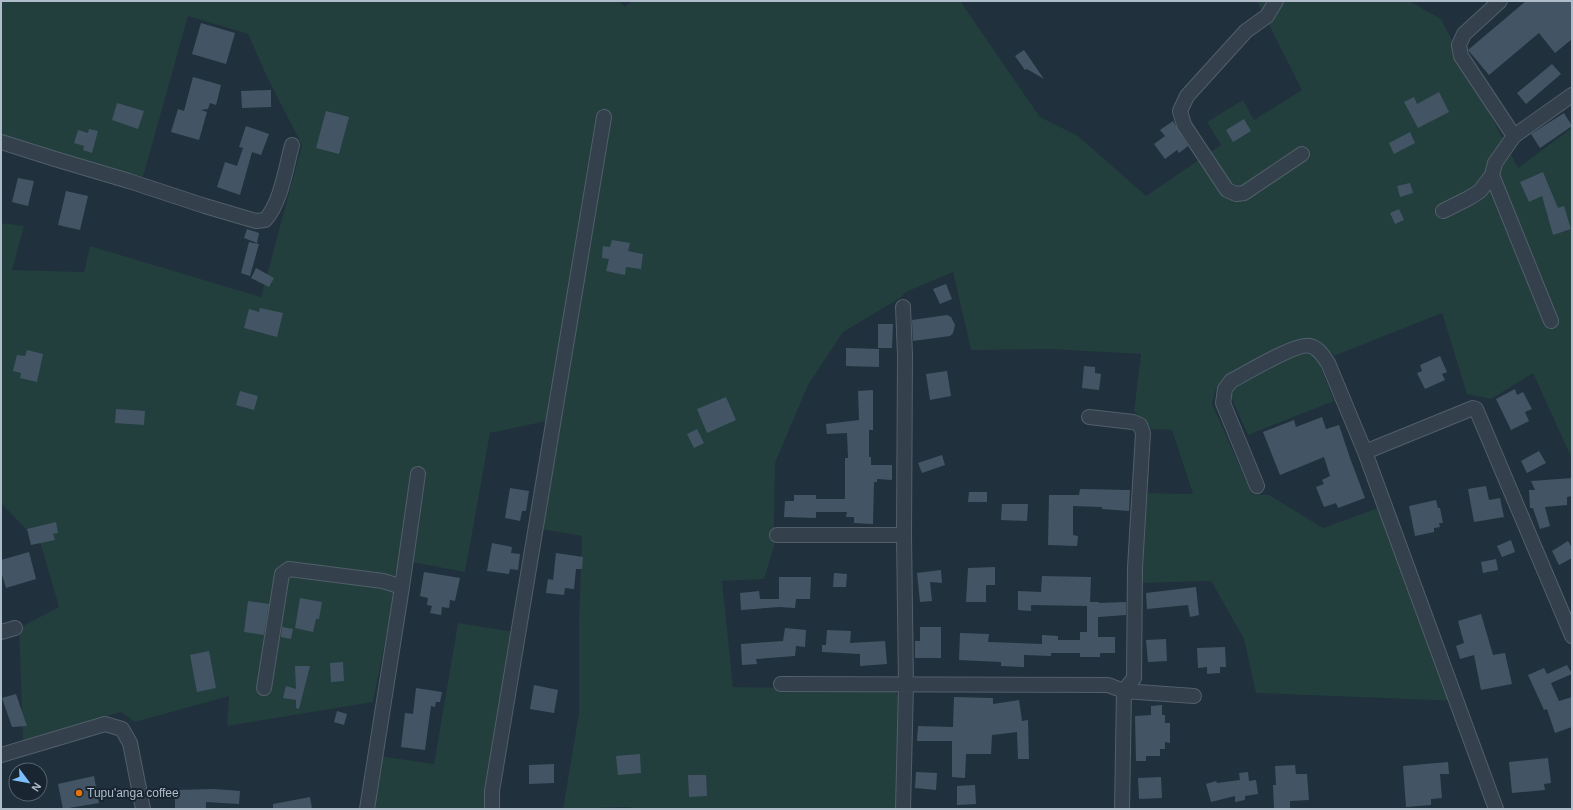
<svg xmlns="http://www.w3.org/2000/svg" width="1573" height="810" viewBox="0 0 1573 810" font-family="Helvetica,sans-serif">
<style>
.green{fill:#223e3d}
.building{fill:#435564}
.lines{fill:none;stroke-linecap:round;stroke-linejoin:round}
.minor-casing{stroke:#525f6a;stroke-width:16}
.minor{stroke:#34414d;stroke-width:14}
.food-dot{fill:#e8710a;stroke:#192631;stroke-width:1.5}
.labels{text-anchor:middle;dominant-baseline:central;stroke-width:4;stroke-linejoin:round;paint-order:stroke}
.poi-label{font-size:12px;fill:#afbcc9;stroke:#192631;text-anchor:start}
</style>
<rect width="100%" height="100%" fill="#20303d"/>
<path class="green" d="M1 1H618L625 7 632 1H960L1040 117 1078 136 1146 196 1221 145 1207 122 1243 100 1254 120 1302 90 1257 1H1409L1441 19 1518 168 1572 128V459L1533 373 1491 399 1467 394 1442 313 1334 356 1326 348 1316 342 1227 376 1216 389 1212 404 1252 494 1269 495 1323 528 1384 506 1459 701 1256 693 1244 639 1211 581 1138 583 1143 493 1193 494 1172 430 1150 429 1134 411 1141 354 1048 349 971 350 953 272 906 292 900 298 843 332 808 385 775 463 774 529 775 543 764 579 722 581 733 687 891 689 901 698 899 809H648L625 807 563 809 579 713V619L582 536 541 529 547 421 490 433 465 572 401 560 373 702 227 726 229 696 135 722 121 712 23 741 19 628 59 607 41 545 1 503V223L24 226 12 270 84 272 90 246 261 297 302 145 268 79 248 34 188 16 143 177 1 135Z
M1300 352 1316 356 1334 401 1248 435 1231 397 1237 384Z
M458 623 514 632 485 809H371L379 756 434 764Z"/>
<path class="building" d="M1526 1H1572V39L1555 53 1539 33 1489 75 1468 50Z
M201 23 235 33 226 64 192 54Z
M1024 50 1044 79 1027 69 1025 70 1015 56Z
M1552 64 1561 74 1526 104 1517 93Z
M193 77 221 85 216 105 210 103 208 109 201 110 207 112 199 140 171 132 178 109 184 111Z
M271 90V107L242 108 241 91Z
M1439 92 1449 112 1418 128 1404 102 1414 97 1417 104Z
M117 103 144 111 138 129 112 120Z
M326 111 349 117 339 154 316 148Z
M1564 113 1572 126 1540 148 1531 134Z
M1244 119 1251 131 1233 142 1226 130Z
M1173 121 1188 146 1179 153 1177 150 1165 159 1154 144 1165 136 1160 130Z
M246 126 269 134 261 155 252 152 240 195 217 187 225 162 237 166 243 148 239 147Z
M89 129 98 131 92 153 83 150 84 146 74 143 78 130 88 133Z
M1410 132 1415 143 1394 154 1389 143Z
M1543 172 1558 208 1564 206 1571 229 1553 235 1542 196 1529 202 1520 182Z
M18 178 34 181 28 206 12 202Z
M1410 183 1413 193 1400 197 1397 186Z
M66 191 88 196 80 230 58 225Z
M1399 209 1404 220 1395 224 1390 213Z
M247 229 259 233 257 243 244 238Z
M612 240 630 243 628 251 643 254 641 269 626 267 625 275 606 271 609 259 602 258 603 246 610 247Z
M249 242 259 244 250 276 241 273Z
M256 268 274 278 269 287 251 278Z
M946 284 952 299 940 304 933 289Z
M260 308 283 313 277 337 244 328 249 309 259 312Z
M947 315 951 317 955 325 953 333 950 336 913 341 912 320Z
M878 324H893L892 348H878Z
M846 348 879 349V367L846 366Z
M27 350 43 354 37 382 20 378 21 373 13 371 17 355 25 356Z
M1440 356 1447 372 1442 374 1445 380 1425 389 1417 373 1422 371 1420 365Z
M1084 366 1095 367V373L1101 374 1099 390 1082 388Z
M947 371 951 396 930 400 926 374Z
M1515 389 1517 395 1523 392 1532 409 1525 412 1529 421 1511 430 1496 399Z
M873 390V430H869V457H871V465H892V480L877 479V482H874L873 524 854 523V517H846L847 512H816V518L784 517 785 501H794V495H816V499H845V458H848L847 433 827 434 826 424 859 420 858 391Z
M240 391 258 396 254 410 236 405Z
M726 397 736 420 707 433 697 409Z
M116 409 145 411 144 425 115 423Z
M1322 417 1326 429 1339 425 1350 458 1365 498 1338 508 1336 503 1324 507 1316 487 1324 484 1322 480 1330 476 1324 457 1280 475 1263 432 1294 420 1296 427Z
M697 429 704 443 694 448 687 434Z
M1539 451 1546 463 1527 473 1521 461Z
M942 455 945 465 922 473 918 463Z
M1572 478V496L1567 497V505L1545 507 1550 526 1540 529 1533 508H1530L1529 490H1535L1531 481Z
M1486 486 1489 500 1500 498 1504 517 1474 522 1468 489Z
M510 488 529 491 526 511H522L520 521 505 518Z
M1080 489 1130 490 1129 511 1102 509V507L1073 506V535L1078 536 1077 546 1048 545 1049 495H1079Z
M969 492H987V502H968Z
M1436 500 1438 508H1440L1443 523H1439L1440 527 1434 528V532L1415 536 1409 506Z
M1002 504H1028L1027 521 1001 520Z
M56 522 58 533 53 534 55 540 31 545 27 529Z
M1511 540 1515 552 1502 557 1497 546Z
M1568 541 1572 548V558L1559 565 1552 551Z
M492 543 512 547 511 553 520 554 518 570 510 569 509 574 487 571Z
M29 552 36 579 6 588 1 571V560Z
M556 553 583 557 582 569H576L574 589 565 588 564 595 546 593 548 579 553 580Z
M1496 559 1498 570 1483 573 1481 562Z
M995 567V585H986V602H966L968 568Z
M941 570 942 583 930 582 932 601 920 602 917 573Z
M424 572 460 578 455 601 450 600 449 608 442 607 441 615 430 613 432 606 427 605 428 598 420 596Z
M834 573 847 574 846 587H833Z
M1042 576 1091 577 1090 602H1099V603L1126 602V615L1098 617V637H1115V653H1100V657H1080V653H1051V656L1024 655V667L1001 666V662L959 660 960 633 989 634 988 642 1042 644V635L1058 636V640H1080V632H1087V606L1031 605V611L1018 610V591L1041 592Z
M779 577H811L810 599H796L795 608 779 607 741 610 740 593 759 591 760 599H779Z
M1196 587 1199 615 1190 617 1188 605 1147 609 1146 593Z
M300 598 322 602 319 619H316L313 632 295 628Z
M248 601 269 604 264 635 244 632Z
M1481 614 1493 655 1505 653 1512 684 1481 690 1474 655 1460 659 1456 646 1464 643 1458 621Z
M282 627 293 629 291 639 281 637Z
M920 627H941V658H915V641H920Z
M785 628 806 630 805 647 796 646 795 656 756 659 757 664 742 665 741 644 783 641Z
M827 630 851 631 850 643 885 641 887 664 860 666V654L822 652V645H826Z
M1166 639 1167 661 1148 662 1146 640Z
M1225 647 1226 667H1220V673L1207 674V667L1198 668 1197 648Z
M209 651 216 688 197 692 190 655Z
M343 662 344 681 331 682 330 663Z
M1567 665 1572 674 1551 683 1559 701 1572 697V727L1555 733 1547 709 1544 710 1528 675 1544 668 1547 674Z
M295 666H310L299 709 296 708V700L283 698 286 686 296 689Z
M534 685 558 690 554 713 530 709Z
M416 688 442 692 440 702H436L435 707 431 706 425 750 401 747 405 713 413 714Z
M16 694 27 726 12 727 2 698Z
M954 697 993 698V704L1019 700 1022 721 1028 720 1029 759H1018L1017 732 992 735 991 754H966L965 778 952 777V741H917L918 726 953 727Z
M1162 705V715H1165V723H1170V743L1165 742V749H1160V756H1146V761H1136L1135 716 1151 715V706Z
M337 711 347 714 344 725 334 722Z
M640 754 641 773 618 775 616 756Z
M1548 758 1551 783 1544 784 1545 790 1512 793 1509 762Z
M1448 762 1449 774H1440L1442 798 1431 799V805L1406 807 1403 766Z
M554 764V783L529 784V765Z
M1295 765 1296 774H1307L1309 800 1290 801V808L1274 809 1273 785H1276L1275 766Z
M916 772 937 773 936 790 915 788Z
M1248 772 1249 781 1256 780 1258 794 1245 796V800L1235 802V796L1211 802 1206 784 1216 781 1217 783 1240 780 1239 773Z
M688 775H706L707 796 689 797Z
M94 776 99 803 63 809 58 784Z
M1161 777 1162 798 1139 799 1138 778Z
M975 785 976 804 957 805V786Z
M214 789 240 791 239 804 206 802V809H175V790Z
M310 797 312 809H273V804Z"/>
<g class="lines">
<g class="minor-casing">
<path id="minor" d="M1276 1 1267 16 1246 31 1187 96 1180 111 1184 125 1227 190 1236 194 1244 193 1302 154
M1500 1 1464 34 1459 45 1461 56 1514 136
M1 142 55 159 129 181 205 206 256 221 265 220C281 203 286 167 292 145
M1443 211 1469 198 1480 191 1492 175
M903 307 905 355 904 535 906 685 903 809
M1551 321 1492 175 1495 163 1514 136 1572 95
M1089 417 1133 422 1140 425 1143 433 1135 568 1134 678 1124 691
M1257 486 1223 403 1225 389 1231 381C1245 374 1297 342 1310 346 1319 348 1323 356 1328 363L1365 452
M777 535H904
M402 587 418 474
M1 632 15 628
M781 684 1108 685 1124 691 1122 809
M264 688 282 574 289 569 383 581 402 587 367 809
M1124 691 1194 696
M1 755 105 724 122 729 130 743 143 809
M492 809V791L604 117
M1496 809 1365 452 1473 408 1476 409 1572 636"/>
</g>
<use href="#minor" class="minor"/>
</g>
<circle class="food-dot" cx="79" cy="793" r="4"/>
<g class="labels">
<g class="poi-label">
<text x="87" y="793">Tupu'anga coffee</text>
</g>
</g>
<rect width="1573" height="810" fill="none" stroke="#afbcc9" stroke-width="4"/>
<g transform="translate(28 782) rotate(122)"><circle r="19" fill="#192631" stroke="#55626e"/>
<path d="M0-3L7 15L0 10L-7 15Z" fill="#7dc0ff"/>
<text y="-6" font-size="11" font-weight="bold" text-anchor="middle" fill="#afbcc9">N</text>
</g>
</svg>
